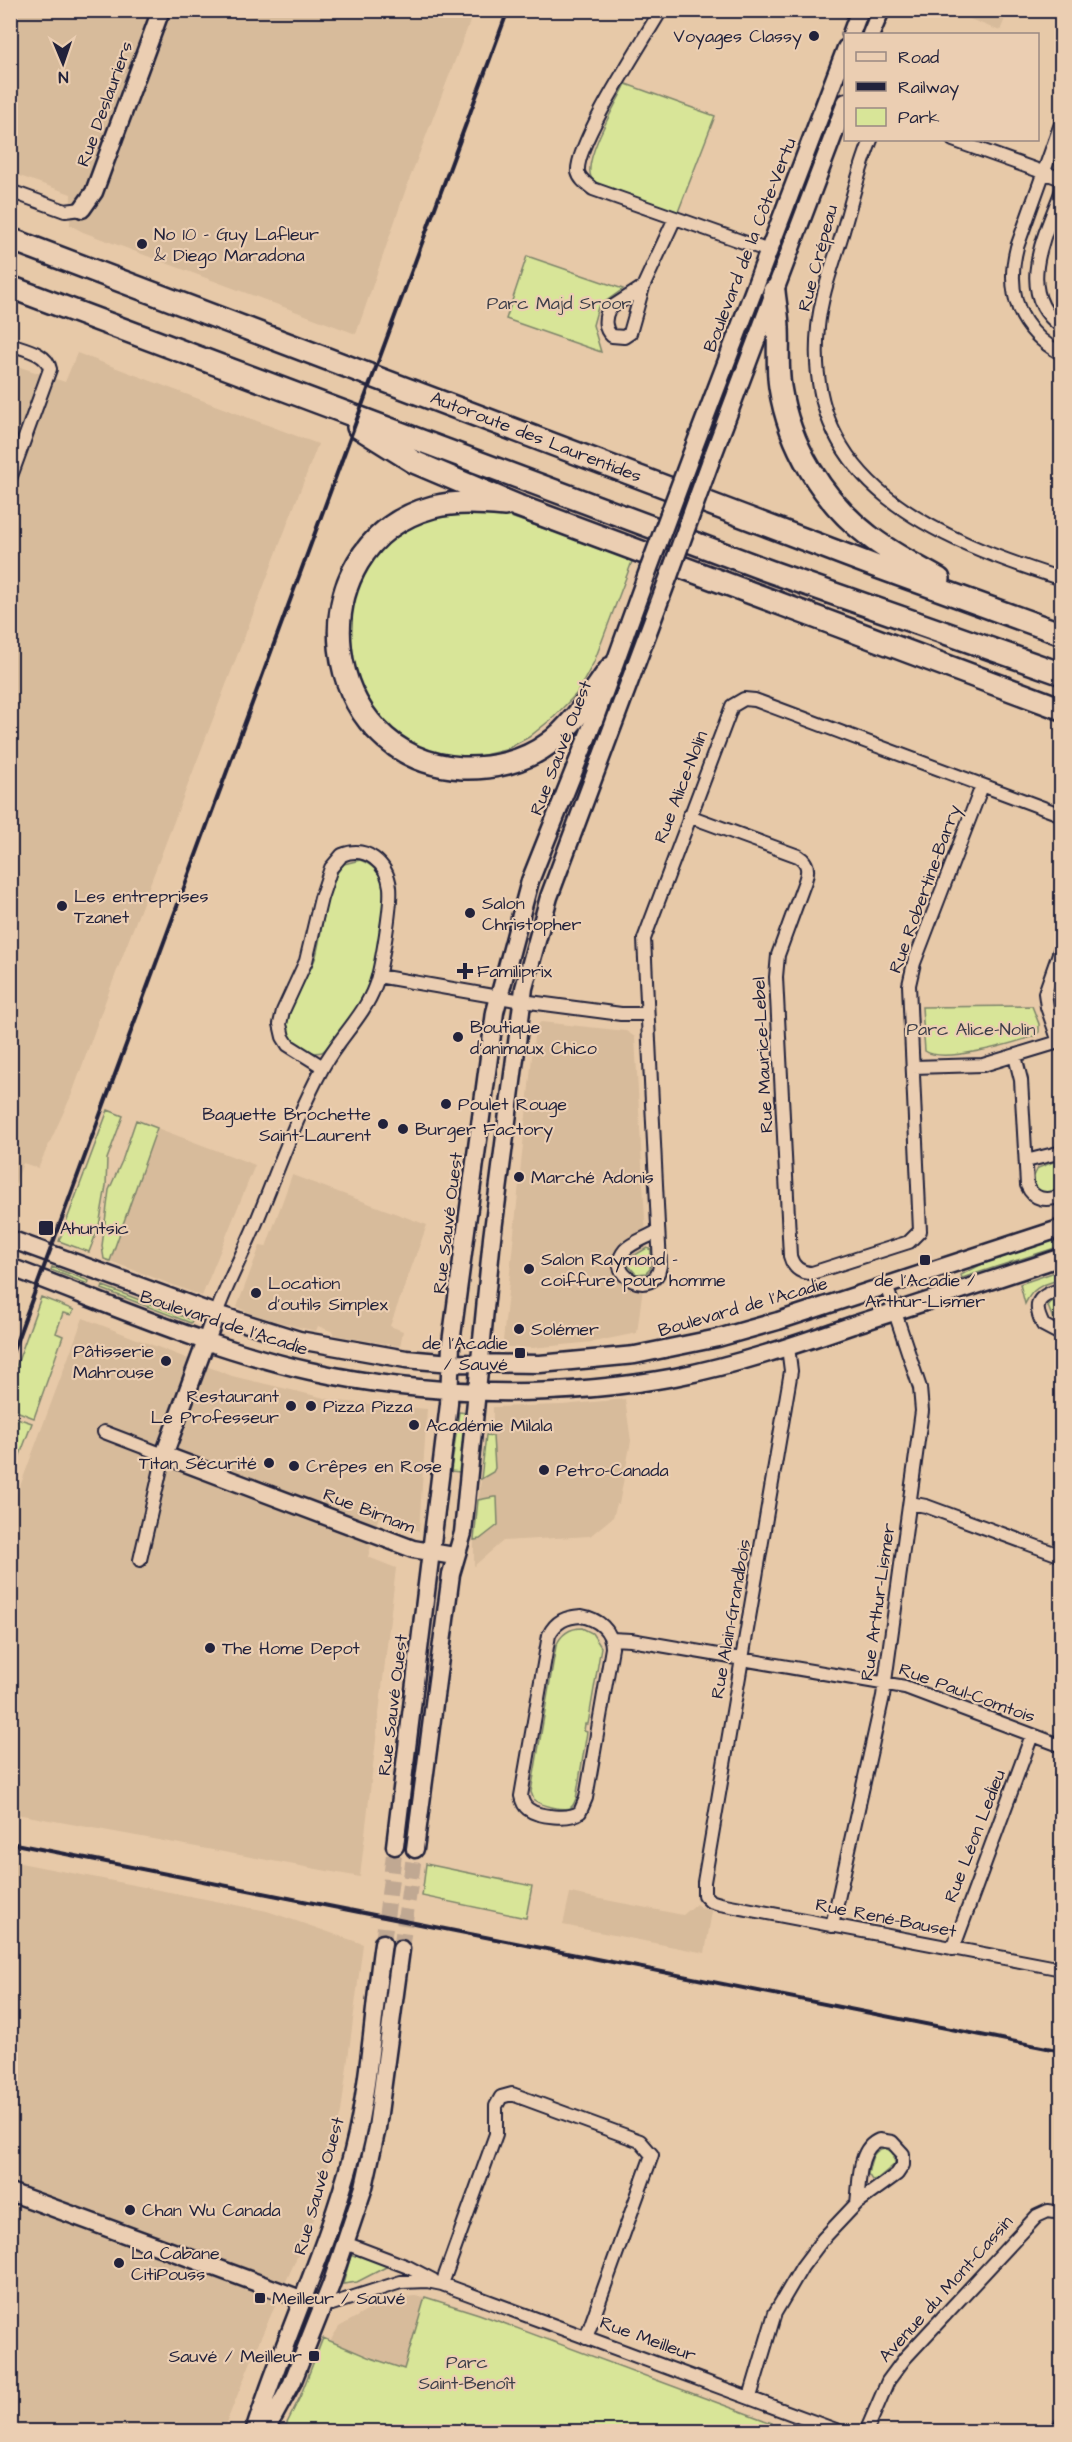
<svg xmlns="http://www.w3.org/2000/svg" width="1072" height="2442" viewBox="0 0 1072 2442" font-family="'Architects Daughter',sans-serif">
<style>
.built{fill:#d7bb9b}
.green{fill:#d8e598;stroke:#7d846a;stroke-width:1.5}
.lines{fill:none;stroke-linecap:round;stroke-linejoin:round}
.secondary-tunnel{stroke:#c0a892;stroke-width:16;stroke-dasharray:16 8;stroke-linecap:butt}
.street-casing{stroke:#22223b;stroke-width:16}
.secondary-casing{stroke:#22223b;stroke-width:21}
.highway-casing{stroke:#22223b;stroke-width:26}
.street{stroke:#ebceb2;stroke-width:12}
.secondary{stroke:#ebceb2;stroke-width:16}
.highway{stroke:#ebceb2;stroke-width:21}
.rail{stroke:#22223b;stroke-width:4}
.secondary-bridge-casing{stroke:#22223b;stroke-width:21;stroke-linecap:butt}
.secondary-bridge{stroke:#ebceb2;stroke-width:16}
.poi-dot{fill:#22223b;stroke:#ebceb2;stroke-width:2}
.labels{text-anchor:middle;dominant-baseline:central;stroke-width:4.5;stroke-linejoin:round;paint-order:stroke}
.poi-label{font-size:18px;fill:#22223b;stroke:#ebceb2;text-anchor:start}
.street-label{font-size:18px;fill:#22223b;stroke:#ebceb2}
.park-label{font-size:18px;fill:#3d3f49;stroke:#ebceb2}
</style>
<rect width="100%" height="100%" fill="#e7c9a8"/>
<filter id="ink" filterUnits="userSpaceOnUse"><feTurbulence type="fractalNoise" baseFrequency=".0167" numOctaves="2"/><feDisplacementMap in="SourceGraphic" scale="12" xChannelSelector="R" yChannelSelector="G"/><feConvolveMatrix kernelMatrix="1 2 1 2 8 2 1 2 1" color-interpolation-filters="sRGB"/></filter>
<g filter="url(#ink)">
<path class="built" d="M11 11H474L408 183 356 334 83 232 70 225 71 194 11 173Z
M950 11 1008 10V11L1000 31Z
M77 353 318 444 105 1002 72 1094 38 1168 23 1163 11 1197V364L65 382Z
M541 1022 626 1031 635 1037 647 1256 637 1333 593 1342 532 1348 508 1347 503 1341 535 1027Z
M157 1128 255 1165 202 1296 110 1261Z
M292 1175 427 1225 390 1326 403 1331 400 1346 333 1335V1332L318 1326 316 1331 298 1327 254 1315 237 1307 260 1246 266 1247Z
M83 1318 232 1376 337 1401 427 1409 419 1531 379 1516 368 1557 396 1568 360 1877 11 1813 10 1513Z
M625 1399 631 1441 619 1504H617L613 1517 590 1536 503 1541 474 1566V1540L486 1435H493V1407L562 1405Z
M10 1861 267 1911 363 1944 341 2112 314 2219 258 2344 223 2431H11Z
M570 1893 683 1915 696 1904 702 1908 712 1911 705 1953 563 1925Z
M414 2296 425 2297 404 2369 330 2341 339 2327 372 2308 399 2298Z"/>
<path class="green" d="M626 84 715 116 678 212 597 184C595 182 592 180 591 177 583 159 617 102 626 84Z
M527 256 623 289 598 307 593 325 601 352 506 319Z
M469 509 502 514 633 559 594 662 577 693 554 717 529 737 505 750 480 756H446L418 748 391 736 355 697 346 611 367 561 387 541 423 518Z
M360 860C371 864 379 871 382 882 387 896 374 972 368 988 361 1002 334 1043 322 1052 306 1056 286 1041 286 1024 286 1007 310 975 316 956 323 930 325 882 344 864Z
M1032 1006 1039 1024V1032L1034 1036C1013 1043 944 1064 925 1051L922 1007Z
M108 1110 123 1116 107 1159 106 1186 99 1226 89 1252 59 1241Z
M136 1120 157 1128 110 1261 104 1259 102 1246 109 1190 122 1161Z
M1061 1159V1189C1053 1192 1038 1197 1035 1185 1034 1182 1035 1180 1033 1178L1038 1168Z
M1061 1238V1246L962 1278 961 1275 982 1264Z
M647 1248 651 1250 650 1269 646 1273 636 1274 629 1266 630 1258Z
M52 1267 89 1281 88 1284 51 1270Z
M1061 1270V1279C1043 1285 1033 1286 1025 1304L1020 1284Z
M103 1286 192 1320 191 1323 102 1289Z
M41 1297 74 1310 71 1315 63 1313 56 1333 63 1336 34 1418 11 1409V1381Z
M1061 1299H1062L1061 1323 1053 1319 1048 1306 1051 1302Z
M459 1412 466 1413 460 1472 451 1471Z
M11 1416 32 1423 11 1479 10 1416Z
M486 1435 493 1436 495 1468 493 1472 481 1479Z
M494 1497H497L498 1525 480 1539 474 1540 478 1500Z
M582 1628 592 1633 601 1647 588 1724H585L584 1731 587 1732 576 1799C574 1802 574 1806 570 1808 562 1811 541 1805 534 1800L531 1792 556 1646C561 1634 569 1628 582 1628Z
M426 1864 532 1886 526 1918 422 1896Z
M885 2148 893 2152 895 2164 877 2179 872 2180 868 2174C871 2163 871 2150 885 2148Z
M356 2254 388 2266 357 2282 343 2284 351 2255 355 2257Z
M425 2297 479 2314 772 2423 769 2432 283 2431 300 2397 323 2338 368 2357 404 2369Z"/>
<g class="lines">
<path class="secondary-tunnel" d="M383 1943 395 1846
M401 1949 415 1849"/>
<g class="street-casing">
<path id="street" d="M661 10C644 40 575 144 578 172 580 180 587 184 593 189L769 251
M1062 121 1017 247C1005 294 1020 331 1062 354
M871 140C859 169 852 200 843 231 834 262 821 294 818 327 802 485 937 539 1062 579
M953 140 1062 179
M1062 190C1046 233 1013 293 1062 327
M10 191 65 211 82 209
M643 287 609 309C604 318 604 329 612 336L624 337 630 333 643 287 675 218
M10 344C24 349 47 353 50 369L10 479
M689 816 798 856C808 862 809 870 805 881L778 955 776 977 790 1256C793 1267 800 1273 812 1273L909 1242 920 1231 909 985 914 963 982 786
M378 976 522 1001 621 1014H647
M1059 1042 1047 1007 1045 993 1062 945
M1015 1056 1021 1080 1027 1185C1034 1201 1046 1201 1062 1196
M913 1067 983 1065 1062 1041
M1026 1161 1062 1152
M658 1231C649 1237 632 1242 625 1250 603 1276 655 1300 660 1266L644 939 732 706 744 699 755 700 1062 815
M1062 1289C1040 1296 1031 1301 1043 1325L1062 1335
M216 1314C228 1281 245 1250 258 1218 279 1167 297 1115 323 1067 338 1039 364 1016 375 986 381 971 392 904 390 887 387 863 366 845 342 855L331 868 321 898 306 961 283 1011 280 1024 283 1037 288 1045 323 1067
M788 1347 791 1371 704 1882V1895L710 1901 720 1904 1062 1969
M104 1432 164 1455 140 1560
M910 1503 926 1506 1062 1556
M581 1616C598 1619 612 1630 612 1648L586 1798 580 1812C570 1820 538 1817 528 1809 523 1805 522 1801 521 1796L549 1635C556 1621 566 1617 581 1616Z
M611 1639 631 1640 905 1687 1062 1746
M832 1926 883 1696 922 1411 920 1388 886 1285
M953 1949 1032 1735
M345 2243 408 2267 433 2280
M442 2284 496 2134V2106L501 2097 512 2094 640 2141 652 2155 586 2338
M301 2299 332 2304 401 2282 427 2281 442 2284 841 2432
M750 2397 775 2313 802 2267 823 2239 857 2203 897 2174 903 2165V2154L892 2142 879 2140C857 2149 860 2183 857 2203
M866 2432 888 2381 905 2358 1037 2216 1048 2211 1062 2213"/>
</g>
<g class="secondary-casing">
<path id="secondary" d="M851 34 860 10
M871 34 881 10
M82 209 94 192 161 10
M691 455 846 48
M710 463 846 102
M10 1239 216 1314 299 1340 406 1359 451 1363 540 1364 635 1355 718 1338 778 1321 1062 1228
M10 1267C109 1304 207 1348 310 1371 429 1397 555 1399 675 1377 736 1365 795 1345 853 1325 923 1303 992 1280 1062 1257
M216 1314 164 1455 413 1549 454 1556
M395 1846 449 1404 451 1343 495 1012 530 881 595 718 649 568
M415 1849 451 1574 463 1533 492 1238 524 988 549 897 669 576
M10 2192 301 2299
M254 2432C284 2337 328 2248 353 2151 370 2084 373 2012 383 1943
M265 2432 292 2383 331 2285 364 2187 377 2128 401 1949
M1060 2432 1062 2427"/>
</g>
<g class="highway-casing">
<path id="highway" d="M10 239 872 565 1062 634
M10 287 769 571 1062 674
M774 291C775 303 778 316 778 328 779 348 777 367 780 387 789 445 822 500 869 536 890 553 915 565 939 579
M358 427 414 462 518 506 1062 709
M505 505C481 503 457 501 433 507 293 545 316 760 462 768 492 769 524 762 548 744 574 725 592 694 611 668"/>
</g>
<use href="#street" class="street"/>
<use href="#secondary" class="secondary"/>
<use href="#highway" class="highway"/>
<path class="rail" d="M10 1359 508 10
M10 1843 1062 2051"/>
<g class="secondary-bridge-casing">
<path id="secondary-bridge" d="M649 568 691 455
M669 576 710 463"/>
</g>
<use href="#secondary-bridge" class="secondary-bridge"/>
</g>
</g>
<g class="poi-dot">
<circle cx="814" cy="36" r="6"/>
<circle cx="142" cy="244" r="6"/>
<circle cx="62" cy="906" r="6"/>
<circle cx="470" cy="913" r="6"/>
<path d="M462 962h6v6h6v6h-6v6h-6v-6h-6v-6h6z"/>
<circle cx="458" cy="1037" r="6"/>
<circle cx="446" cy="1104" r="6"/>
<circle cx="383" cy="1124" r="6"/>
<circle cx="403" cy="1129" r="6"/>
<circle cx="519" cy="1177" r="6"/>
<rect x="38" y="1220" width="16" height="16" rx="3"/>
<rect x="919" y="1254" width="12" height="12" rx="3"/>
<circle cx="529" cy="1269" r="6"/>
<circle cx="256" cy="1293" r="6"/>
<circle cx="519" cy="1329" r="6"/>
<rect x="514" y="1347" width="12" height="12" rx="3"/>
<circle cx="166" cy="1361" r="6"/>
<circle cx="291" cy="1406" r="6"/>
<circle cx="311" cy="1406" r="6"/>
<circle cx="414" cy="1425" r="6"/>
<circle cx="269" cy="1463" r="6"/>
<circle cx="294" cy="1466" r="6"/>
<circle cx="544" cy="1470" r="6"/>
<circle cx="210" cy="1648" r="6"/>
<circle cx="130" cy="2210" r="6"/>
<circle cx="119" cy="2263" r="6"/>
<rect x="254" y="2292" width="12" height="12" rx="3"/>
<rect x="308" y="2350" width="12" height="12" rx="3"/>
</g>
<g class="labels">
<g class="poi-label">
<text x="802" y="36" text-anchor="end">Voyages Classy</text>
<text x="154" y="234">No 10 - Guy Lafleur<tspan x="154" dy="21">&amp; Diego Maradona</tspan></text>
<text x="74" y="896">Les entreprises<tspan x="74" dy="21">Tzanet</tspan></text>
<text x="482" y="903">Salon<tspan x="482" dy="21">Christopher</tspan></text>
<text x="477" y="971">Familiprix</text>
<text x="470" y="1027">Boutique<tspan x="470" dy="21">d'animaux Chico</tspan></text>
<text x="458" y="1104">Poulet Rouge</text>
<text x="371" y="1114" text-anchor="end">Baguette Brochette<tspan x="371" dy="21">Saint-Laurent</tspan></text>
<text x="415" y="1129">Burger Factory</text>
<text x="531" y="1177">Marché Adonis</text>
<text x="60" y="1228">Ahuntsic</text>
<text x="541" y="1259">Salon Raymond -<tspan x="541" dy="21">coiffure pour homme</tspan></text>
<text x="925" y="1280" text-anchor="middle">de l'Acadie /<tspan x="925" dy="21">Arthur-Lismer</tspan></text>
<text x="268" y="1283">Location<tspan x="268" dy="21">d'outils Simplex</tspan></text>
<text x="531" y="1329">Solémer</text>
<text x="508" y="1343" text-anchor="end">de l'Acadie<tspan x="508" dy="21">/ Sauvé</tspan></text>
<text x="154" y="1351" text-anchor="end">Pâtisserie<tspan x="154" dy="21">Mahrouse</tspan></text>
<text x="279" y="1396" text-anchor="end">Restaurant<tspan x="279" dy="21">Le Professeur</tspan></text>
<text x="323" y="1406">Pizza Pizza</text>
<text x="426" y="1425">Académie Milala</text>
<text x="257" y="1463" text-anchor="end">Titan Sécurité</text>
<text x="306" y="1466">Crêpes en Rose</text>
<text x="556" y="1470">Petro-Canada</text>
<text x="222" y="1648">The Home Depot</text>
<text x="142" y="2210">Chan Wu Canada</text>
<text x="131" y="2253">La Cabane<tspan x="131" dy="21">CitiPouss</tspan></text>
<text x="272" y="2298">Meilleur / Sauvé</text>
<text x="302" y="2356" text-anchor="end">Sauvé / Meilleur</text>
</g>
<g class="street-label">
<text transform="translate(105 104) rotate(-70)">Rue Deslauriers</text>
<text transform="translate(750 245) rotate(-69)">Boulevard de la Côte-Vertu</text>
<text transform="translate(818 258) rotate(-75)">Rue Crépeau</text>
<text transform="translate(536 437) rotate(21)">Autoroute des Laurentides</text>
<text transform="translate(561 748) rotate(-69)">Rue Sauvé Ouest</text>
<text transform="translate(681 787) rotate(-69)">Rue Alice-Nolin</text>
<text transform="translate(925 889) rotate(-70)">Rue Robertine-Barry</text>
<text transform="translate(763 1055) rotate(-93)">Rue Maurice-Lebel</text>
<text transform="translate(448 1223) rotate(-83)">Rue Sauvé Ouest</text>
<text transform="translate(743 1307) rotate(-16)">Boulevard de l'Acadie</text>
<text transform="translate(224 1323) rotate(18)">Boulevard de l'Acadie</text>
<text transform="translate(369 1511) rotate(21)">Rue Birnam</text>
<text transform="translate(878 1602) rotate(-82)">Rue Arthur-Lismer</text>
<text transform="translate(731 1619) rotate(-80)">Rue Alain-Grandbois</text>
<text transform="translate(967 1693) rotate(20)">Rue Paul-Comtois</text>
<text transform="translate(393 1705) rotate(-83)">Rue Sauvé Ouest</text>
<text transform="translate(975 1836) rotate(-69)">Rue Léon Ledieu</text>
<text transform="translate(886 1918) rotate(11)">Rue René-Bauset</text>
<text transform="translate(319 2186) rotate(-74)">Rue Sauvé Ouest</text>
<text transform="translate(946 2289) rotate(-48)">Avenue du Mont-Cassin</text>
<text transform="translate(648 2339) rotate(20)">Rue Meilleur</text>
</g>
<g class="park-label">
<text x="559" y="303">Parc Majd Sroor</text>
<text x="971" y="1029">Parc Alice-Nolin</text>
<text x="467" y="2362">Parc<tspan x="467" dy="21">Saint-Benoît</tspan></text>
</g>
</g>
<rect width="1072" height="2442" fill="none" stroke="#ebceb2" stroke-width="36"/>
<rect x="18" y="18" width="1036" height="2406" fill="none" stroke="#22223b" stroke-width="2" filter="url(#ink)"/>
<rect x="844" y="33" width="195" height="108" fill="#ebceb2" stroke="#9b8982" stroke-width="1.5"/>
<rect x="856" y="52" width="30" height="9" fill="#ebceb2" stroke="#9b8982" stroke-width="1.5"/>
<text x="898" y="63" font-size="18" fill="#22223b">Road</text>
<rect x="856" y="82" width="30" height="9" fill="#22223b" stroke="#9b8982" stroke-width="1.5"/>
<text x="898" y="93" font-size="18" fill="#22223b">Railway</text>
<rect x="856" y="108" width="30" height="18" fill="#d8e598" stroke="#9b8982" stroke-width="1.5"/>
<text x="898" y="123" font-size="18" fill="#22223b">Park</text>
<g transform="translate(63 63) rotate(178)" stroke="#ebceb2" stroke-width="4.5" paint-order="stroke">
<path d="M0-4.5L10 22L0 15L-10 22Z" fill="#22223b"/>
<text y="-9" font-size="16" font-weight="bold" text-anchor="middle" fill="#22223b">N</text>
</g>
</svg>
